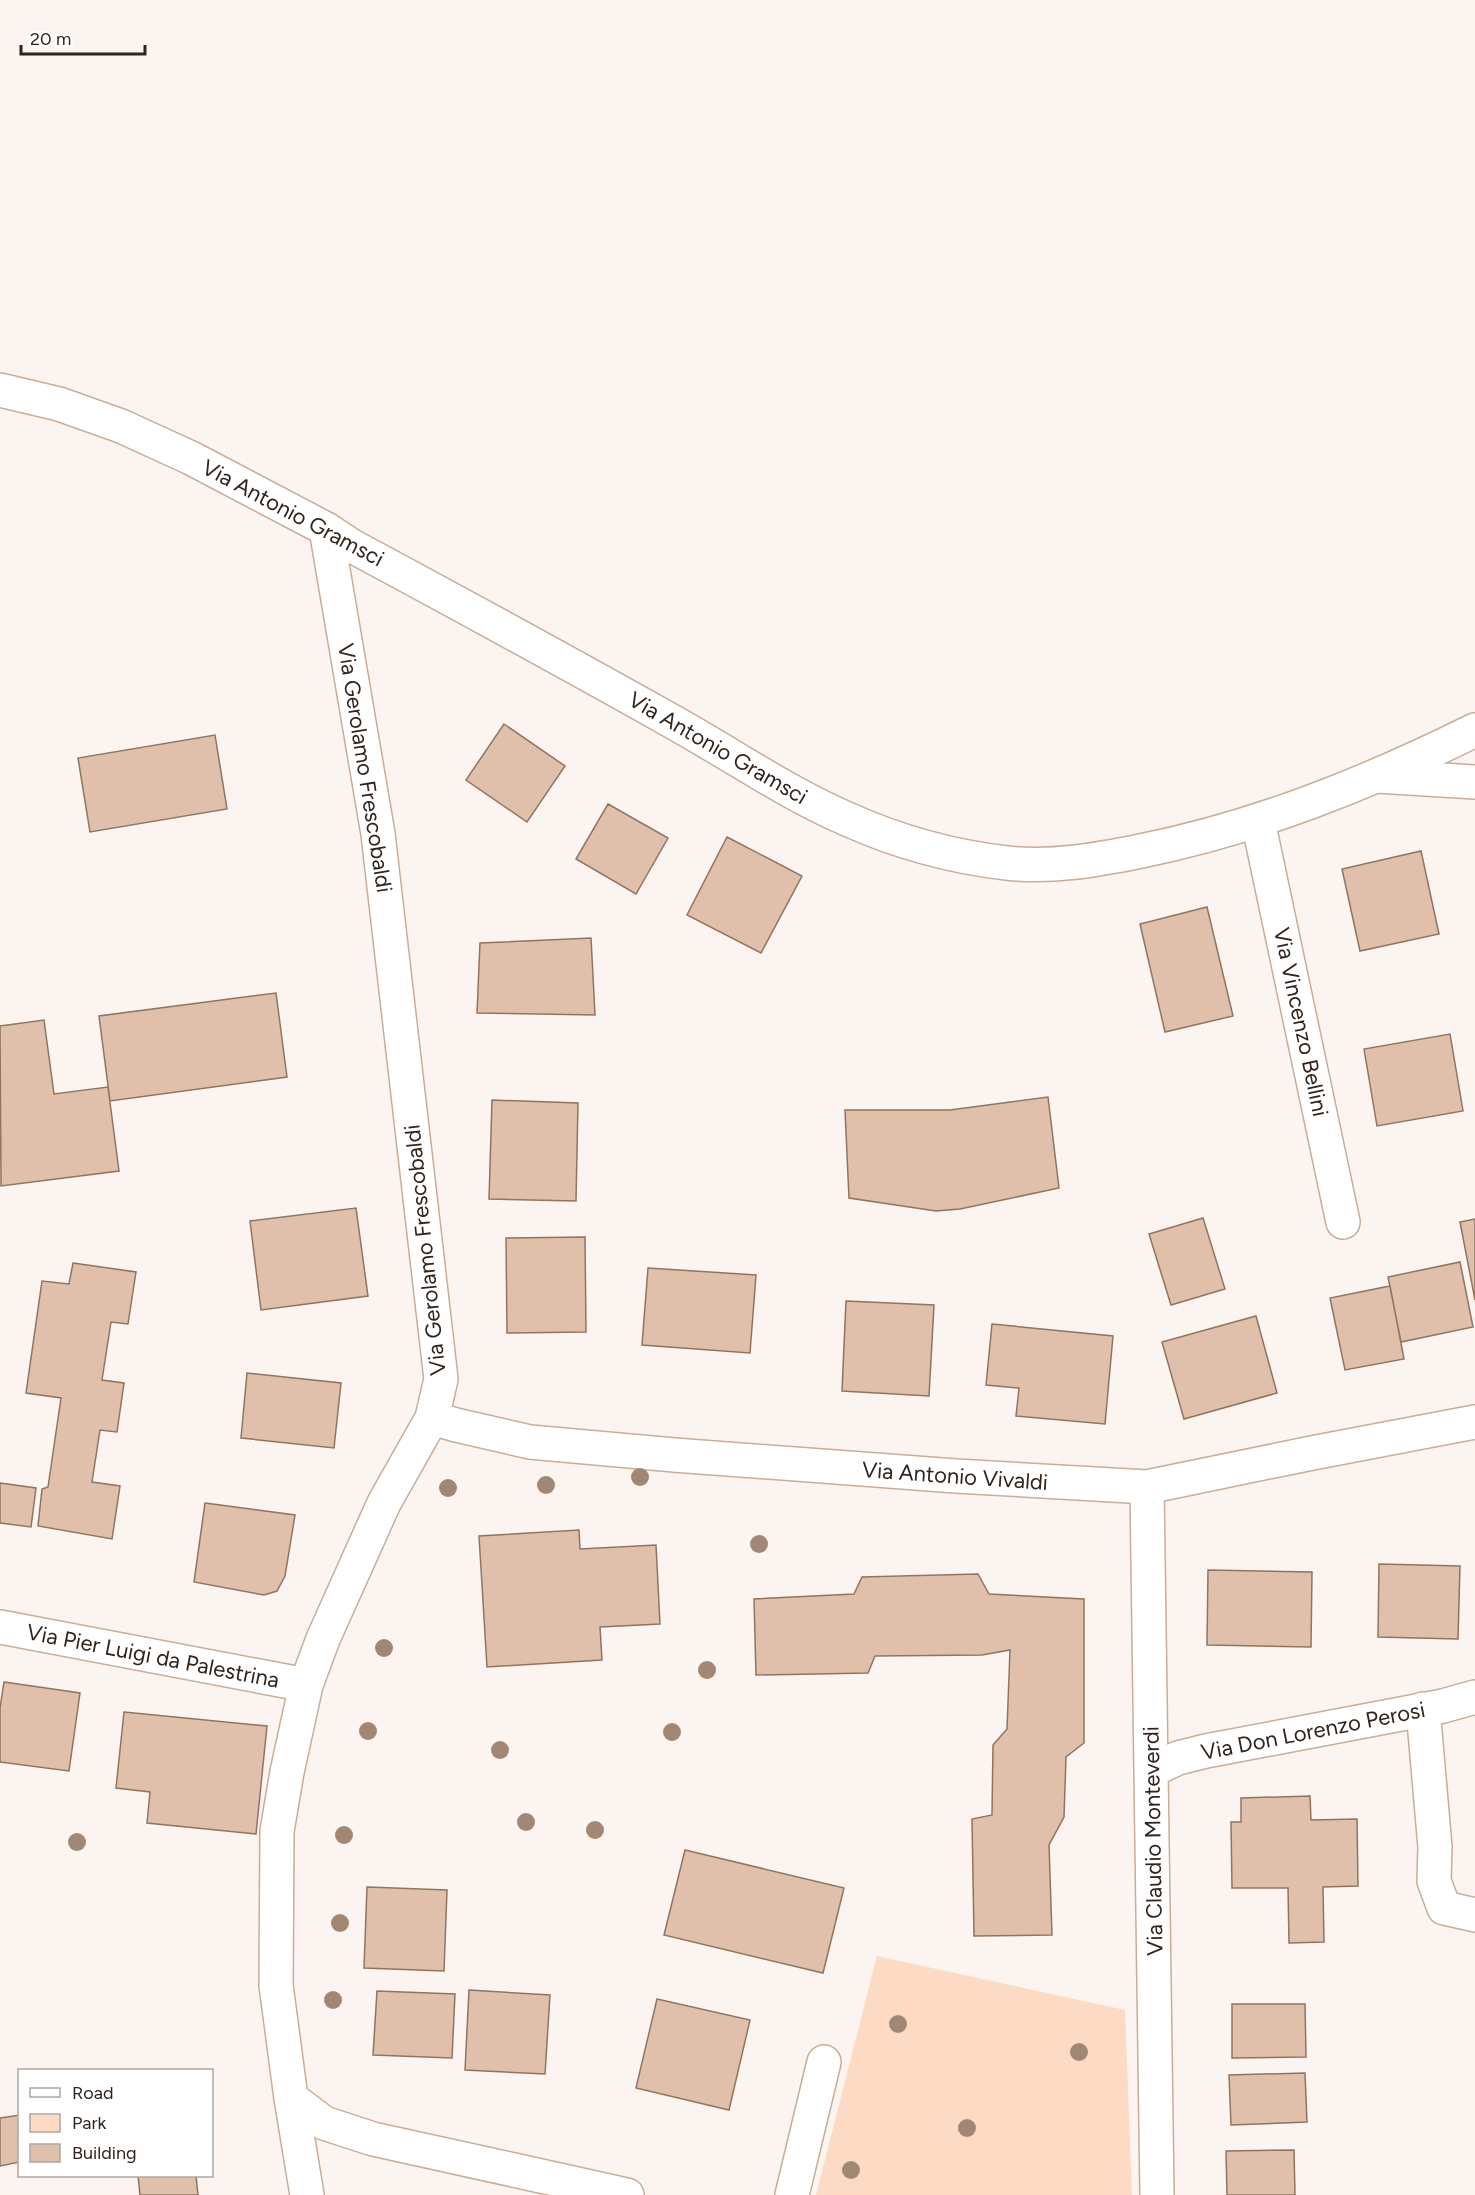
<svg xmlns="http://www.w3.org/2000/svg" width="1475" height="2195" viewBox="0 0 1475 2195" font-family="Figtree,sans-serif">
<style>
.green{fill:#fddac3}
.building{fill:#e0c0ab;stroke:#907461;stroke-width:1.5}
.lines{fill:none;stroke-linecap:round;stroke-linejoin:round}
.minor-casing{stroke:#cbac97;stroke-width:36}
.tertiary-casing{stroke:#cbac97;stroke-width:36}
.minor{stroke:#fff;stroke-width:33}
.tertiary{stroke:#fff;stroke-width:33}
.tree{fill:#a28874}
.labels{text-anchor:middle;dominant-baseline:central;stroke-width:5;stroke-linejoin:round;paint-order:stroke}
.street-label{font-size:22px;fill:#30241c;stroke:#fff}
</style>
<rect width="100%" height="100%" fill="#fbf4f0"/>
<path class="green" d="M877 1956 1125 2010 1132 2195H816Z"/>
<path class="building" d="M504 724 565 766 527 822 466 780Z
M215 735 227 809 90 832 78 758Z
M608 804 668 838 636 894 576 859Z
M727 837 802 876 761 953 687 915Z
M1421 851 1439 934 1360 951 1342 869Z
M1207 907 1233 1016 1165 1032 1140 924Z
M591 938 595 1015 477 1013 480 943Z
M276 993 287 1077 110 1101 99 1016Z
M44 1020 54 1094 108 1087 119 1171 1 1186 0 1026Z
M1450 1034 1463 1111 1377 1126 1364 1049Z
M1048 1097 1059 1188 960 1209 936 1211 849 1198 845 1110H950Z
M492 1100 578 1103 576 1201 489 1199Z
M356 1208 368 1296 261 1310 250 1221Z
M1203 1218 1225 1289 1171 1305 1149 1234Z
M1475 1219V1300L1460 1222Z
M585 1237 586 1332 507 1333 506 1238Z
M1460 1262 1473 1327 1401 1342 1388 1277Z
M73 1263 136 1272 128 1324 111 1322 102 1380 124 1383 117 1432 100 1430 92 1482 120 1486 112 1539 38 1526 42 1489 48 1487 61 1398 26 1393 42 1281 69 1284Z
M648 1268 756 1275 750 1353 642 1345Z
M1390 1286 1404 1359 1345 1370 1330 1298Z
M846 1301 934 1305 929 1396 842 1391Z
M1256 1316 1277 1393 1184 1419 1162 1342Z
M992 1324 1113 1336 1105 1424 1016 1416 1019 1388 986 1385Z
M247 1373 341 1383 334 1448 241 1438Z
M0 1483 36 1488 31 1527 0 1523Z
M205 1503 295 1515 285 1576 277 1591 264 1595 194 1582Z
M579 1530 580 1549 656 1545 660 1624 600 1627 602 1660 487 1667 479 1536Z
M1379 1564 1460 1566 1458 1639 1378 1637Z
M1208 1570 1312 1572 1311 1647 1207 1645Z
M978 1574 989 1594 1084 1599V1743L1066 1757 1064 1817 1049 1845 1052 1935 974 1936 972 1819 992 1815 993 1745 1007 1729 1010 1650 982 1655 875 1656 868 1673 756 1675 754 1599 854 1594 862 1577Z
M4 1682 80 1693 69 1771 0 1762V1708Z
M124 1712 267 1726 256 1834 147 1823 150 1792 116 1788Z
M1310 1796 1311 1820 1357 1819 1358 1886 1323 1887 1324 1942 1289 1943 1288 1888H1232L1231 1822H1241V1798Z
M685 1850 844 1888 823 1973 664 1935Z
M367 1887 447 1890 444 1971 364 1968Z
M469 1990 550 1995 545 2074 465 2070Z
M377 1991 455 1994 452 2058 373 2055Z
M657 1999 750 2020 729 2110 636 2088Z
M1232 2004H1305L1306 2057 1232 2058Z
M1305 2073 1307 2122 1231 2125 1229 2075Z
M20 2115V2162L0 2166V2118Z
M1294 2150 1295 2195H1227L1226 2151Z
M138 2176H196L198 2195H140Z"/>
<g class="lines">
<g class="minor-casing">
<path id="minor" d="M1377 776 1475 782
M1258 821 1343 1222
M432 1418 456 1425 530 1442 674 1455 956 1476 1147 1487 1312 1453 1475 1422
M1147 1487 1157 2195
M0 1627 306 1685
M1423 1709 1435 1847 1434 1881 1444 1908 1475 1915
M1152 1770 1178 1758 1206 1751 1443 1706 1475 1697
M291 2098 324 2123 373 2139 627 2195
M307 2195 291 2098 276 1985 277 1831 287 1772 306 1685 323 1639 384 1503 432 1418 441 1379 378 834 326 529
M792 2195 824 2062"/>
</g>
<g class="tertiary-casing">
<path id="tertiary" d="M0 390 59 404 121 426 191 458 326 529 352 546C460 604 568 663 675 723 732 755 787 793 847 819 896 841 953 857 1007 863 1051 868 1097 860 1141 851 1259 827 1368 783 1475 730"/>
</g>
<use href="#minor" class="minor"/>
<use href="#tertiary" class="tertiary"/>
</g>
<g class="tree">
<circle cx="640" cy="1477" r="9"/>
<circle cx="546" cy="1485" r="9"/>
<circle cx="448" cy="1488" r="9"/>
<circle cx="759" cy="1544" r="9"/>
<circle cx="384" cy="1648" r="9"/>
<circle cx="707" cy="1670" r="9"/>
<circle cx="368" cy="1731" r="9"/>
<circle cx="672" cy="1732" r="9"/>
<circle cx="500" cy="1750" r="9"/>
<circle cx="526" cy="1822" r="9"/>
<circle cx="595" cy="1830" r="9"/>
<circle cx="344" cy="1835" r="9"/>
<circle cx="77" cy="1842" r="9"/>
<circle cx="340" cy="1923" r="9"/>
<circle cx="333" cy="2000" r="9"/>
<circle cx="898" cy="2024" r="9"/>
<circle cx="1079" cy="2052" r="9"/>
<circle cx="967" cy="2128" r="9"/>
<circle cx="851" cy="2170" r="9"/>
</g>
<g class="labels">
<g class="street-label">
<text transform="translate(293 513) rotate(28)">Via Antonio Gramsci</text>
<text transform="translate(718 748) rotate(30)">Via Antonio Gramsci</text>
<text transform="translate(365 768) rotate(81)">Via Gerolamo Frescobaldi</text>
<text transform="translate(1301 1022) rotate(78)">Via Vincenzo Bellini</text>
<text transform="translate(425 1250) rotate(-96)">Via Gerolamo Frescobaldi</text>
<text transform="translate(955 1476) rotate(4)">Via Antonio Vivaldi</text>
<text transform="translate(153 1656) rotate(11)">Via Pier Luigi da Palestrina</text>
<text transform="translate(1313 1731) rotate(-11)">Via Don Lorenzo Perosi</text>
<text transform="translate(1153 1841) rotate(-91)">Via Claudio Monteverdi</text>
</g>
</g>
<rect x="18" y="2069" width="195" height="108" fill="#ffffff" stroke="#aca7a4" stroke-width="1.5"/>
<rect x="30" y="2088" width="30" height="9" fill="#ffffff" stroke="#aca7a4" stroke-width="1.5"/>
<text x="72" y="2099" font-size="18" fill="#30241c">Road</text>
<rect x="30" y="2114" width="30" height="18" fill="#fddac3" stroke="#aca7a4" stroke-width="1.5"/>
<text x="72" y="2129" font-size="18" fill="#30241c">Park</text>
<rect x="30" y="2144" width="30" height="18" fill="#e0c0ab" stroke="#aca7a4" stroke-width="1.5"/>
<text x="72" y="2159" font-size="18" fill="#30241c">Building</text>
<path d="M21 45v9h124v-9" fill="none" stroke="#30241c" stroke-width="3"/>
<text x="30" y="45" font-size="18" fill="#30241c" stroke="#ffffff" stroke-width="4.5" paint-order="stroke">20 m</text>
</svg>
